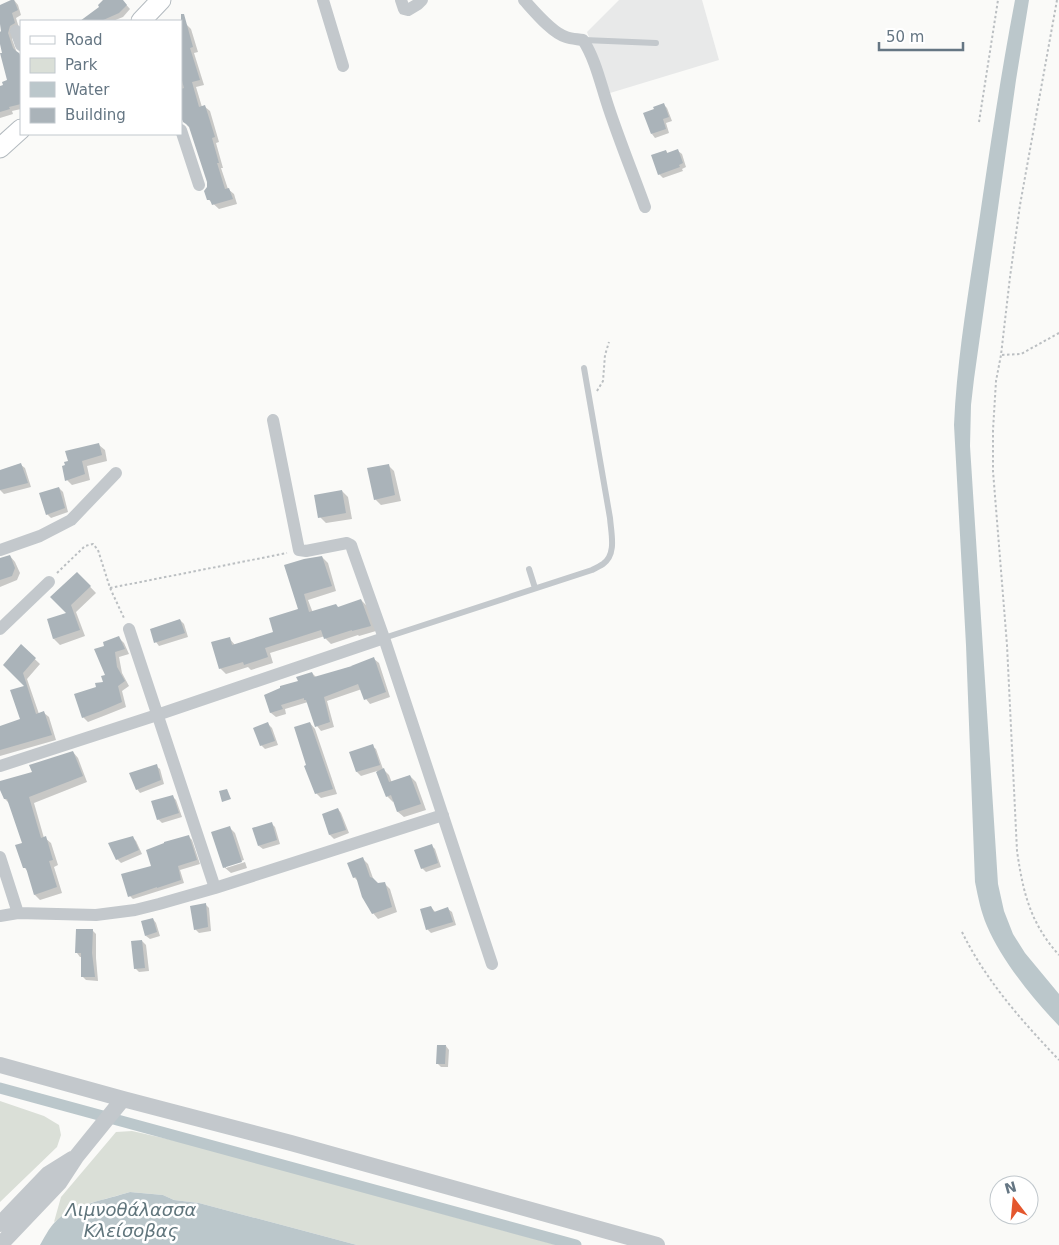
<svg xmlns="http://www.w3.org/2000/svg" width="1059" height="1245" viewBox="0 0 1059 1245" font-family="'DejaVu Sans',sans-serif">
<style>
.built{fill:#e8e9e9}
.green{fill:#dadfd7}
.water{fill:#bbc7cb}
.shadow{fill:#0003}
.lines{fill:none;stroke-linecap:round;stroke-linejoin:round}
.canal{stroke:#bbc7cb;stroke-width:11}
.building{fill:#aab3b9}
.secondary-casing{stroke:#b3babf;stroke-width:21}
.path{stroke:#bbbfc2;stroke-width:2;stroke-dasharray:2.5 2.5;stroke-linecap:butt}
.service{stroke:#c3c8cc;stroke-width:6}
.minor{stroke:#c3c8cc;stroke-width:12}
.tertiary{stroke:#c3c8cc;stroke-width:16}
.secondary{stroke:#fff;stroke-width:19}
.labels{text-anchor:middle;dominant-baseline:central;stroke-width:5;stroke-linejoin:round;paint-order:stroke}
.water-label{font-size:18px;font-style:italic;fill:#60757c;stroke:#fff}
</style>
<rect width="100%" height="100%" fill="#fafaf8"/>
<!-- built -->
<path class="built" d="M 619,0 L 702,0 L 719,60 L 610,93 L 587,32 Z"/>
<!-- green -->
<path class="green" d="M 0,1101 L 44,1116 L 59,1125 L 61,1135 L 57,1147 L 0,1202 Z
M 132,1131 L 181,1142 L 557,1245 L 357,1245 L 199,1203 L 174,1200 L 163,1195 L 130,1192 L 87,1204 L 54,1222 L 61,1197 L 116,1132 Z"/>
<!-- water -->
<path class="water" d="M 1015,0 L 1029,0 L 1016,80 L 974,379 L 971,405 L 970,446 L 998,884 L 1004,911 L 1013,934 L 1025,953 L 1059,994 L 1059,1026 C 1033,999 1002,961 987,926 C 981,912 978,897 975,882 L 966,645 L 954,425 C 957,357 969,289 979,222 C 990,148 1001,73 1015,0 Z
M 130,1192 L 163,1195 L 174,1200 L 199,1203 L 357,1245 L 40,1245 C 44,1238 49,1228 55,1222 C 72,1205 108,1199 130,1192 Z"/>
<!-- shadow -->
<path class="shadow" d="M 14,0 L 18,5 L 21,15 L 16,18 L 19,28 L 12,39 L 17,53 L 21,54 L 21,109 L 12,111 L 13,114 L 0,118 L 0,88 L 9,81 L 0,37 L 0,33 L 3,32 L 0,16 L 0,6 Z
M 105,0 L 122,0 L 130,9 L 123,17 L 113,21 L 82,21 L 101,7 Z
M 186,24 L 191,29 L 198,52 L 194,53 L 204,85 L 196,87 L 202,107 L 204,106 L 210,111 L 219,142 L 216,143 L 223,168 L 221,168 L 228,189 L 234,194 L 237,204 L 219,209 L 208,199 L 208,182 L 190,127 L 181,113 L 181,25 Z
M 663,104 L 667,108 L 672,121 L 666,123 L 669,133 L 655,138 L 652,134 Z
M 666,151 L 668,154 L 678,151 L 682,154 L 686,167 L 682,169 L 683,171 L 663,178 L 659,174 Z
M 99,445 L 105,450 L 107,461 L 87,466 L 90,480 L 72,485 L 67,480 L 64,467 Z
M 21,465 L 25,468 L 31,487 L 4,494 L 0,490 L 0,472 Z
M 388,465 L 394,471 L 401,501 L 381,505 L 375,499 Z
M 59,488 L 63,492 L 68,512 L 51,518 L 47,514 Z
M 342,491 L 348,497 L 352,519 L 326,523 L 320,517 Z
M 10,556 L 15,562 L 20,573 L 17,580 L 0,587 L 0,559 Z
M 322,557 L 328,563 L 336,591 L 308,600 L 313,613 L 339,608 L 361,600 L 367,606 L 376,631 L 359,636 L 358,635 L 331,644 L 325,638 L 325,636 L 270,653 L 273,663 L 251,670 L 248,667 L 226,674 L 220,668 L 229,638 L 235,645 L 275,633 L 299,610 L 286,566 Z
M 77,573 L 96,593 L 76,612 L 85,636 L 60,645 L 54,639 L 48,620 L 68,613 Z
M 180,620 L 184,624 L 188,637 L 159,646 L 156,642 L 152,629 Z
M 119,638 L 124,643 L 129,654 L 119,657 L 122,673 L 129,686 L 122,691 L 126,707 L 106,715 L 88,722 L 83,717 L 98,688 L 104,683 L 107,675 L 106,647 Z
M 21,646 L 40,664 L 27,679 L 39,714 L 44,713 L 49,717 L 56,740 L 0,756 L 0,727 L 22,720 L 26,686 L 5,665 Z
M 374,659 L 379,663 L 390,697 L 370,704 L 366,699 L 362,689 L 327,701 L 334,727 L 321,731 L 317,726 L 308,702 L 285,709 L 286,714 L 276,717 L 271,713 L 265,695 L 299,682 L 312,673 L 317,678 Z
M 310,723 L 315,729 L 337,794 L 321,798 L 316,793 L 308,765 Z
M 268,724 L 272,728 L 278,745 L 265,749 L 261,745 Z
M 372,746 L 376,749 L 383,769 L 389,775 L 392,783 L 410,776 L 416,782 L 426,810 L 404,817 L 398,812 L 394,801 L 393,802 L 387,796 L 377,771 L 361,776 L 357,772 L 351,753 Z
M 73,752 L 78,758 L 87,782 L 34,803 L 44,838 L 45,838 L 51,843 L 58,865 L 54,867 L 62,893 L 40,900 L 35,895 L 28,872 L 25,868 L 24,844 L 10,804 L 5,799 L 0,786 L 0,782 L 34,773 Z
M 156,766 L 160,769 L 164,784 L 140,793 L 137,789 Z
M 172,796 L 176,800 L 182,817 L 162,823 L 158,819 Z
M 338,809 L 341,813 L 349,833 L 334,839 L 330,835 L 323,815 Z
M 271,823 L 275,827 L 280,844 L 263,849 L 259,846 Z
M 229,827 L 235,833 L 244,860 L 226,866 L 226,868 L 245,862 L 247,868 L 231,873 L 224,867 Z
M 188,836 L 192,840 L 200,864 L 180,870 L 184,883 L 133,899 L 130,896 L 152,866 Z
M 132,837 L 136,841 L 142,854 L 121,863 L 117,859 Z
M 431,845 L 435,849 L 441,867 L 426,872 L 422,868 Z
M 363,859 L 368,864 L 374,881 L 377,884 L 385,884 L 390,889 L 397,912 L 378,919 L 373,913 L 359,882 L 354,877 Z
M 205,904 L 209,908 L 211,931 L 199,933 L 195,929 Z
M 431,907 L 436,913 L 448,909 L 452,912 L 456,925 L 431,933 L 427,929 Z
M 153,919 L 156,923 L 160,936 L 150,939 L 146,936 Z
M 92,930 L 96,934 L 96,958 L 98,981 L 86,980 L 82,976 L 82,957 L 80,957 L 77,953 Z
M 142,941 L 146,945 L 149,971 L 139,972 L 135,968 Z
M 446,1046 L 449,1050 L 448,1067 L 441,1067 L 437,1063 Z"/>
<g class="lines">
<!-- canal -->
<path class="canal" d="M 0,1088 L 576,1245"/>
</g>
<!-- building -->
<path class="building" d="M 11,0 L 14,0 L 18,10 L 12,13 L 15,23 L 10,26 L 8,33 L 13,48 L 16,51 L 19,53 L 21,59 L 21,104 L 9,107 L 10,109 L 0,112 L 0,86 L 3,85 L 2,82 L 7,80 L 0,53 L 2,53 L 0,44 L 0,32 L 1,31 L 0,24 L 0,5 Z
M 103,0 L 123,0 L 127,5 L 119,13 L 101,21 L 80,21 L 99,7 L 98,5 Z
M 181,14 L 184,14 L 193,47 L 190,48 L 200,80 L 192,82 L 199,107 L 205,105 L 215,137 L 212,138 L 219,163 L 217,163 L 225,189 L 229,188 L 233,199 L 212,205 L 210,200 L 207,200 L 204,191 L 207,187 L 207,182 L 189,127 L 186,124 L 183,122 L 181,117 L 181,89 L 184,88 L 181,77 Z
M 664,103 L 669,117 L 663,119 L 666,129 L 651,134 L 643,113 L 654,109 L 653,107 Z
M 678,149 L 683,163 L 679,165 L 680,167 L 658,175 L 651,155 L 666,150 L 667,153 Z
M 99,443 L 102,455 L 82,461 L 85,474 L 65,481 L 62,466 L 65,465 L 64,462 L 68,461 L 65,451 Z
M 21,463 L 28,483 L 0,490 L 0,470 Z
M 389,464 L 395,495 L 374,500 L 367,468 Z
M 59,487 L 65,508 L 46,515 L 39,493 Z
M 342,490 L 346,513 L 318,518 L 314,495 Z
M 10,555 L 15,568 L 12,576 L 0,580 L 0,558 Z
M 322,556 L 332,586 L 304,594 L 309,612 L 336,604 L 338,607 L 361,599 L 371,626 L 352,631 L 352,630 L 324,639 L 321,630 L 265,648 L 268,657 L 244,665 L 243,662 L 219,669 L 211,642 L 230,637 L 232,645 L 273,632 L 269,618 L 298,609 L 284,565 L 304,559 Z
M 77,572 L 91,586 L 71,605 L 80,630 L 53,639 L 47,619 L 66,613 L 50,597 Z
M 180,619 L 185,633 L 154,643 L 150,629 Z
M 119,636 L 125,649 L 115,652 L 117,667 L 125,681 L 118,686 L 122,702 L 101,711 L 82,718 L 74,694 L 96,687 L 95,683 L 103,682 L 101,676 L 105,675 L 94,649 L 104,646 L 103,642 Z
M 21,644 L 36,658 L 23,673 L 36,714 L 44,711 L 52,735 L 0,750 L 0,726 L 20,719 L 10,690 L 24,686 L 3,665 Z
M 374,657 L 386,692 L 364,700 L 358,684 L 324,697 L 330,722 L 315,727 L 306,700 L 304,700 L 304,698 L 281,705 L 283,709 L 270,713 L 264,695 L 280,688 L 280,686 L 298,681 L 296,677 L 312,672 L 314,677 L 352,666 L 351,666 Z
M 268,722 L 275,741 L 260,746 L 253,728 Z
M 310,722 L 333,789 L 315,794 L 304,766 L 306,765 L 294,727 Z
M 373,744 L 380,765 L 356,772 L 349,752 Z
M 73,751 L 83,776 L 29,797 L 41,838 L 46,836 L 53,860 L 49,861 L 57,887 L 34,895 L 26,868 L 23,868 L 15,845 L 22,843 L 7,799 L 4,799 L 0,790 L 0,781 L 32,772 L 29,765 Z
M 157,764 L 161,780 L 136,790 L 129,773 Z
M 384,768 L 389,782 L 410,775 L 421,804 L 397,812 L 391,795 L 386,797 L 376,772 Z
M 227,789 L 231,799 L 222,802 L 219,791 Z
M 173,795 L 179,813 L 157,820 L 151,801 Z
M 338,808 L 346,830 L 329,835 L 322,814 Z
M 272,822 L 277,840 L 258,846 L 252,828 Z
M 230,826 L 242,862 L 223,868 L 211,832 Z
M 189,835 L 197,860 L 178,866 L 181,880 L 157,888 L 157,887 L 128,897 L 121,874 L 151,866 L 146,850 L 164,843 L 164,842 Z
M 133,836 L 139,850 L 116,860 L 108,843 Z
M 432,844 L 438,863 L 421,869 L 414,850 Z
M 363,857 L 370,877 L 373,878 L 378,883 L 385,882 L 392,907 L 372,914 L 362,897 L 356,877 L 353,878 L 347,863 Z
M 206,903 L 208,927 L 194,930 L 190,906 Z
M 431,906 L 434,912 L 448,907 L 453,922 L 426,930 L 420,909 Z
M 153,918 L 157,932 L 145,936 L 141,921 Z
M 76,929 L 93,929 L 92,953 L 95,977 L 81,977 L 81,953 L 75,953 Z
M 142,940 L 145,968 L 134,969 L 131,941 Z
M 437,1045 L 446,1045 L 445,1064 L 436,1064 Z"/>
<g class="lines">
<!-- secondary casing -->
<g class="secondary-casing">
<path id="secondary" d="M 141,21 L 161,0
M 0,148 L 21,129"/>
</g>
<!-- path -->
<path class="path" d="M 1057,0 L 1020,205 L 1010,277 L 1001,355 L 996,381 L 993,430 L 993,471 L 1007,645 L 1017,851 C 1023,892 1030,923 1059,955
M 979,122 L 998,0
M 1002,355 L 1021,354 L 1059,333
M 597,391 L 603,381 L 605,355 L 609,342
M 57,573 L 85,546 L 93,544 L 98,550 L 110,588 L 124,618
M 110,588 L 287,553
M 962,932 C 986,981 1022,1021 1059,1060"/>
<!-- service -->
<path class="service" d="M 584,40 L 656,43
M 529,569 L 535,588
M 384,638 L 592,570 C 596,568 600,566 603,564 C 617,554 611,533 610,518 L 584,368"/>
<!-- minor -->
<path class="minor" d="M 323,0 L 343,66
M 401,0 L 404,9 L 408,10 L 418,4 L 422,0
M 524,0 C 534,11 552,33 566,37 C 571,39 577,39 583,40 C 596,60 601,86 609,109 C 620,142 633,174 645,207
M 16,31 L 21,45
M 181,130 L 199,185
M 273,420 L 299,550 L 306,551 L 347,543 L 351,545 L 353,551 L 384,638 L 492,964
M 0,550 L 40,536 L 71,520 L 116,473
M 0,629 L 49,582
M 129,629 L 215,888
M 0,766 L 157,715 L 384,638
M 0,857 L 18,913
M 0,916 L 18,913 L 96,915 L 135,910 L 159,904 L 215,888 L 443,815"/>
<!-- tertiary -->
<path class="tertiary" d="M 0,1065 L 123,1099 L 291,1143 L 657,1245
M 0,1224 L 48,1174 L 72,1159
M 0,1245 L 59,1183 L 76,1157 L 123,1099"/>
<!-- secondary -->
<use href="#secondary" class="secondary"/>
</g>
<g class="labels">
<!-- water labels -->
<g class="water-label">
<text x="131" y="1209">Λιμνοθάλασσα<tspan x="131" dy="21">Κλείσοβας</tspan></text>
</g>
</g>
<!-- legend -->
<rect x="20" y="20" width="162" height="115" fill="#ffffff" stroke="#c1c8cd"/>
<rect x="30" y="36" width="25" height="8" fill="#ffffff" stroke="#c1c8cd"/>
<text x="65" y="45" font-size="15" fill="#657683">Road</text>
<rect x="30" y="58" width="25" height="15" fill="#dadfd7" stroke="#c1c8cd"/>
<text x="65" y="70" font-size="15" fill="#657683">Park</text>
<rect x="30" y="82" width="25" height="15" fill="#bbc7cb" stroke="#c1c8cd"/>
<text x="65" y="95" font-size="15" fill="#657683">Water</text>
<rect x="30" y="108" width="25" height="15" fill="#aab3b9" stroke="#c1c8cd"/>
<text x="65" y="120" font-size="15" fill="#657683">Building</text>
<!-- north arrow -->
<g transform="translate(1014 1200) rotate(344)"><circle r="24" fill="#ffffff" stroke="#c1c8cd"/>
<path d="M0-4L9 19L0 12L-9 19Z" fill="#e4572e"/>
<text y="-8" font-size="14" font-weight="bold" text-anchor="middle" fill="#657683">N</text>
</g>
<!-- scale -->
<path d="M879 42v8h84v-8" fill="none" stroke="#657683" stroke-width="2.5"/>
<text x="886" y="42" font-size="15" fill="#657683" stroke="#ffffff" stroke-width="4" paint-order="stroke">50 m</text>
</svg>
